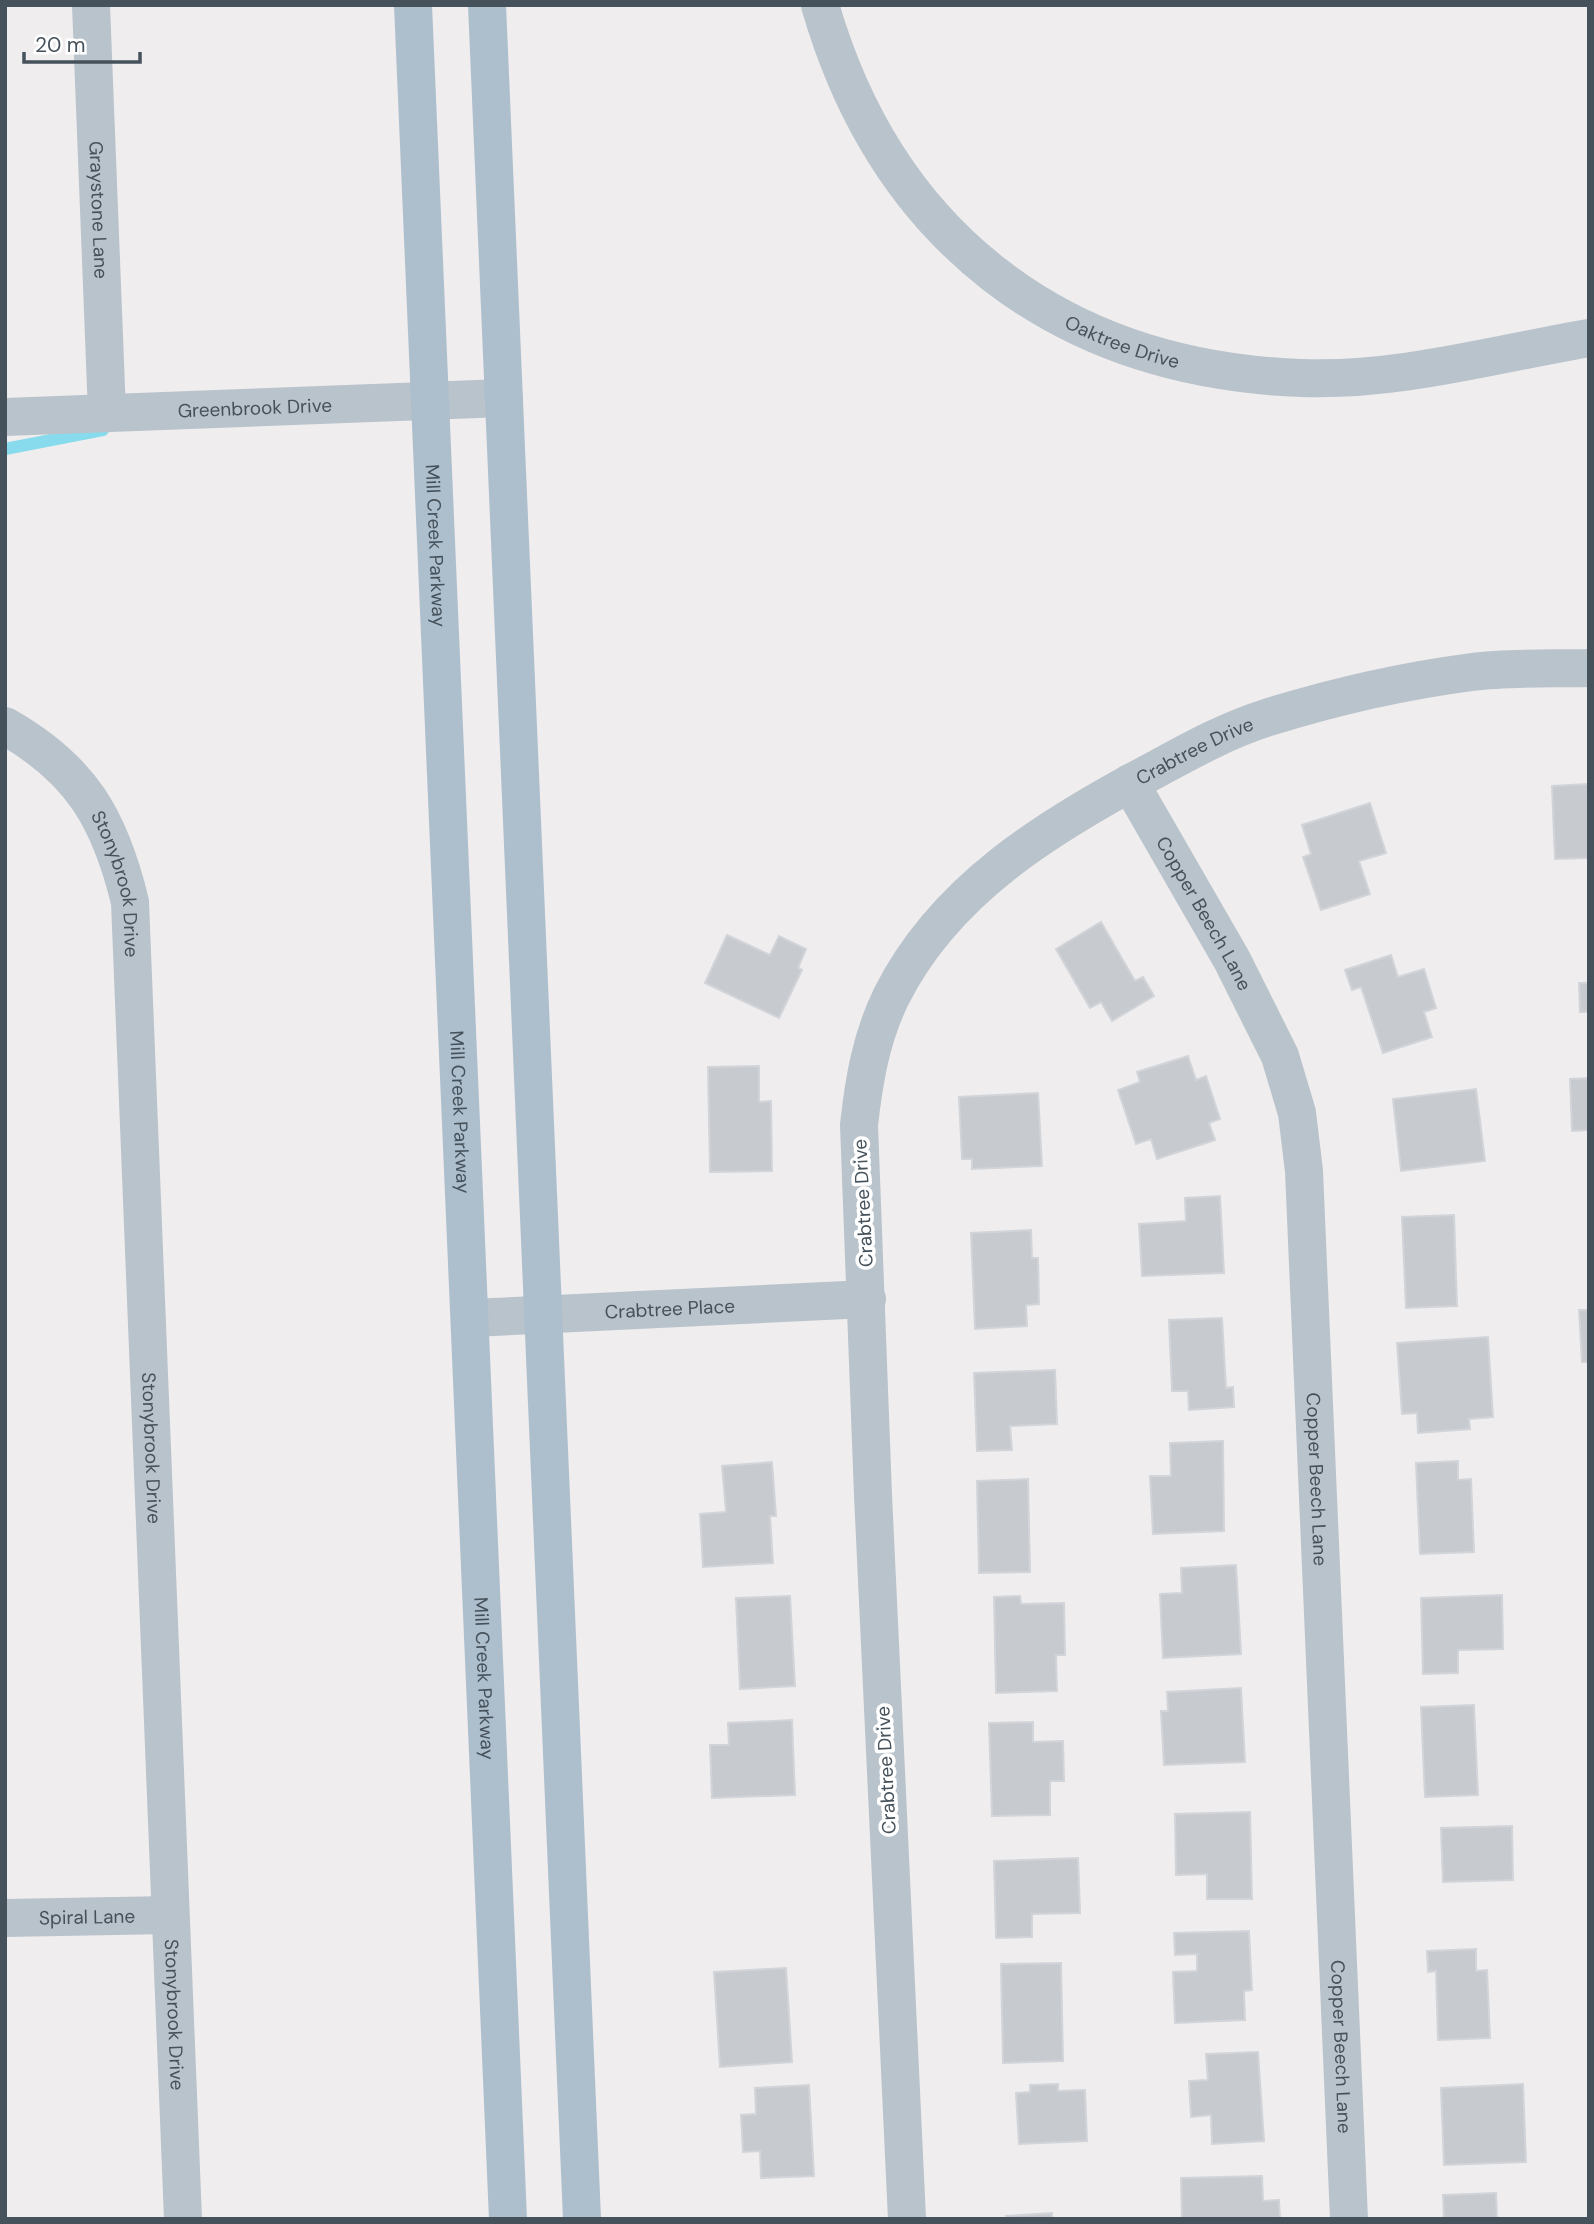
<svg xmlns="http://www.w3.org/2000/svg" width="1594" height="2224" viewBox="0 0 1594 2224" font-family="'DM Sans',sans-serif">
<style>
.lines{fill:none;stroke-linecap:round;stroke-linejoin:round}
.stream{stroke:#87dbec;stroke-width:12}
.building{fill:#c7cbd0;stroke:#d1d4d9;stroke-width:2}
.minor{stroke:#b9c3cb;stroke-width:38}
.major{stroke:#adbecd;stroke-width:38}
.labels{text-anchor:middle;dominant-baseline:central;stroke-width:7;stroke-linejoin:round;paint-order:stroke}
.street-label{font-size:19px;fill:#46525b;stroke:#fff}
</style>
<rect width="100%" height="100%" fill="#f0edee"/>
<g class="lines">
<!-- stream -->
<path class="stream" d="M 5,449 L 103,430"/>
</g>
<!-- building -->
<path class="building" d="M 1589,784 L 1589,858 L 1555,859 L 1552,786 Z
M 1370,803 L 1386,853 L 1359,861 L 1370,894 L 1321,910 L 1303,857 L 1311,854 L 1302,825 Z
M 1101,922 L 1135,981 L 1143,977 L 1154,996 L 1112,1021 L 1101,1002 L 1090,1008 L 1056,949 Z
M 727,935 L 770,955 L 779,936 L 806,949 L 798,968 L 802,970 L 779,1018 L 705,983 Z
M 1391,955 L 1398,977 L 1424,969 L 1436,1008 L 1424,1012 L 1432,1037 L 1383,1053 L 1361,987 L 1352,990 L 1345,970 Z
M 1579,983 L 1589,983 L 1589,1012 L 1580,1012 Z
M 1188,1056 L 1196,1080 L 1206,1076 L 1220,1119 L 1209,1123 L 1215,1140 L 1157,1159 L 1151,1139 L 1136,1144 L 1118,1090 L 1140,1082 L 1137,1072 Z
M 759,1066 L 759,1102 L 771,1101 L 772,1171 L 710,1172 L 708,1067 Z
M 1589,1078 L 1589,1130 L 1572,1131 L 1570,1079 Z
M 1476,1089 L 1485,1161 L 1401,1171 L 1393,1099 Z
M 1038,1093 L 1042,1166 L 972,1169 L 972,1159 L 962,1159 L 959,1097 Z
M 1220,1196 L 1224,1273 L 1142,1276 L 1139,1224 L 1186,1221 L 1185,1198 Z
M 1454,1215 L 1457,1306 L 1406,1308 L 1402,1217 Z
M 1031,1230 L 1032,1258 L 1038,1258 L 1039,1304 L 1026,1305 L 1027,1326 L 975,1329 L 971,1233 Z
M 1579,1310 L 1589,1310 L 1589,1362 L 1582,1362 Z
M 1222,1318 L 1226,1388 L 1233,1387 L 1234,1407 L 1189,1410 L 1188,1391 L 1172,1391 L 1169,1320 Z
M 1488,1337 L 1493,1417 L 1469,1419 L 1470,1429 L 1418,1433 L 1417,1413 L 1402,1414 L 1397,1343 Z
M 1055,1370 L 1057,1424 L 1010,1426 L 1012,1450 L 977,1451 L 974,1373 Z
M 1223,1441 L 1224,1531 L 1153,1534 L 1150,1476 L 1171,1476 L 1170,1443 Z
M 1458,1461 L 1458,1480 L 1471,1479 L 1474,1552 L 1420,1554 L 1416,1463 Z
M 772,1462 L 776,1516 L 770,1516 L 773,1563 L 703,1567 L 700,1514 L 726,1512 L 722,1466 Z
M 1028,1479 L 1030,1572 L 979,1573 L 977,1481 Z
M 1236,1565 L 1241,1654 L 1163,1658 L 1160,1594 L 1182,1593 L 1181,1568 Z
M 1502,1595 L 1503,1649 L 1458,1650 L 1458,1673 L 1423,1674 L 1421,1598 Z
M 790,1596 L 795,1686 L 740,1689 L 736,1598 Z
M 1020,1596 L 1021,1604 L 1064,1603 L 1065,1655 L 1056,1655 L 1057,1691 L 996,1693 L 994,1597 Z
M 1241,1688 L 1245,1762 L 1164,1765 L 1161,1711 L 1168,1711 L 1167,1692 Z
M 1474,1705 L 1478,1795 L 1425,1797 L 1421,1707 Z
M 792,1720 L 795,1795 L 712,1798 L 710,1745 L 729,1745 L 728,1723 Z
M 1033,1722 L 1033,1742 L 1063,1741 L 1064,1781 L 1050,1781 L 1050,1815 L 992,1816 L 989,1723 Z
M 1250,1812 L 1252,1899 L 1207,1899 L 1207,1874 L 1176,1875 L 1175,1814 Z
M 1512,1826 L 1513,1880 L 1443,1882 L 1441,1828 Z
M 1078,1858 L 1080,1913 L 1032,1914 L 1032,1937 L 996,1938 L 994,1861 Z
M 1249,1931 L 1252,1990 L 1244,1991 L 1245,2020 L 1175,2023 L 1173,1972 L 1197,1971 L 1197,1954 L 1175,1955 L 1174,1933 Z
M 1476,1949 L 1476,1971 L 1487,1970 L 1490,2038 L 1438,2040 L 1436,1971 L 1428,1972 L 1427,1951 Z
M 1061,1963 L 1063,2061 L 1003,2063 L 1001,1964 Z
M 786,1968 L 792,2062 L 720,2067 L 714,1972 Z
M 1258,2052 L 1264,2141 L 1212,2144 L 1211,2115 L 1191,2117 L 1189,2081 L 1208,2080 L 1206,2054 Z
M 1058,2084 L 1058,2091 L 1085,2090 L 1087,2141 L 1019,2144 L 1016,2093 L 1030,2092 L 1030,2085 Z
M 1523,2084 L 1526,2162 L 1444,2165 L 1441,2088 Z
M 809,2085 L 814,2176 L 761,2178 L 760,2151 L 743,2152 L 741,2115 L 756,2114 L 755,2088 Z
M 1262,2176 L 1263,2201 L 1279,2200 L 1280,2219 L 1182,2219 L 1181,2178 Z
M 1496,2193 L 1497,2219 L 1444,2219 L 1443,2195 Z
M 1052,2213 L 1052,2219 L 1007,2219 L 1006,2216 Z"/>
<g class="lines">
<!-- minor -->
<g class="minor">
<path id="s1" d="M 91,5 L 107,413"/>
<path id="s2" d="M 820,5 C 887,237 1060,369 1301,378 C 1397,382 1495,354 1589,338"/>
<path id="s3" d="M 5,417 L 504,398"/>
<path id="s4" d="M 5,726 C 81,769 110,819 130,902 L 183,2219"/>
<path id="s5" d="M 1130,783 L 1232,960 L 1280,1056 L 1297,1113 L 1304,1171 L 1349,2219"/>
<path id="s6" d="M 472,1318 L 867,1299"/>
<path id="s7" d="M 5,1918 L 170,1915"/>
<path id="s8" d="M 907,2219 L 873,1495 L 859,1125 C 864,1080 871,1038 891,997 C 944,890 1049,826 1151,772 C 1188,752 1225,731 1266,718 C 1333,697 1403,681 1472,672 C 1510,667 1551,669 1589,668"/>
</g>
<!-- major -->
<g class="major">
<path id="s9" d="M 413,5 L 508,2219"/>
<path d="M 487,5 L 582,2219"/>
</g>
</g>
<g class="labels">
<!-- street labels -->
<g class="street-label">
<text stroke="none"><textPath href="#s1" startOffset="205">Graystone Lane</textPath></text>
<text stroke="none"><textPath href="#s2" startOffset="472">Oaktree Drive</textPath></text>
<text stroke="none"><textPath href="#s3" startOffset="250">Greenbrook Drive</textPath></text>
<text stroke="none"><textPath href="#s9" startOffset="541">Mill Creek Parkway</textPath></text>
<text stroke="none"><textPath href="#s8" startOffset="1626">Crabtree Drive</textPath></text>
<text stroke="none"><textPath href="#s4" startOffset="203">Stonybrook Drive</textPath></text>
<text stroke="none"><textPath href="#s5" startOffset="150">Copper Beech Lane</textPath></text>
<text stroke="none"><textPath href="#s9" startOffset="1108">Mill Creek Parkway</textPath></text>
<text transform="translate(863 1203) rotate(-93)">Crabtree Drive</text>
<text stroke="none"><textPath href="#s6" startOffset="198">Crabtree Place</textPath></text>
<text stroke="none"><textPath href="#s4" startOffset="770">Stonybrook Drive</textPath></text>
<text stroke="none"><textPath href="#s5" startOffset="738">Copper Beech Lane</textPath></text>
<text stroke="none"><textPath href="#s9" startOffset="1675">Mill Creek Parkway</textPath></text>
<text transform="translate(886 1770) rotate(-93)">Crabtree Drive</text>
<text stroke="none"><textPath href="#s7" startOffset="82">Spiral Lane</textPath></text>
<text stroke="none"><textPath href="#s4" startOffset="1337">Stonybrook Drive</textPath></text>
<text stroke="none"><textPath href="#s5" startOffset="1306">Copper Beech Lane</textPath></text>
</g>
</g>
<!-- border -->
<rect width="1594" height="2224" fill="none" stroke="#46525b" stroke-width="14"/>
<!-- scale -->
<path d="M24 52v10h116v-10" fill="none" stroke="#46525b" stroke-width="3.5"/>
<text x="35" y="52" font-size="21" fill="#46525b" stroke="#ffffff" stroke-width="5" paint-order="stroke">20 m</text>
</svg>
